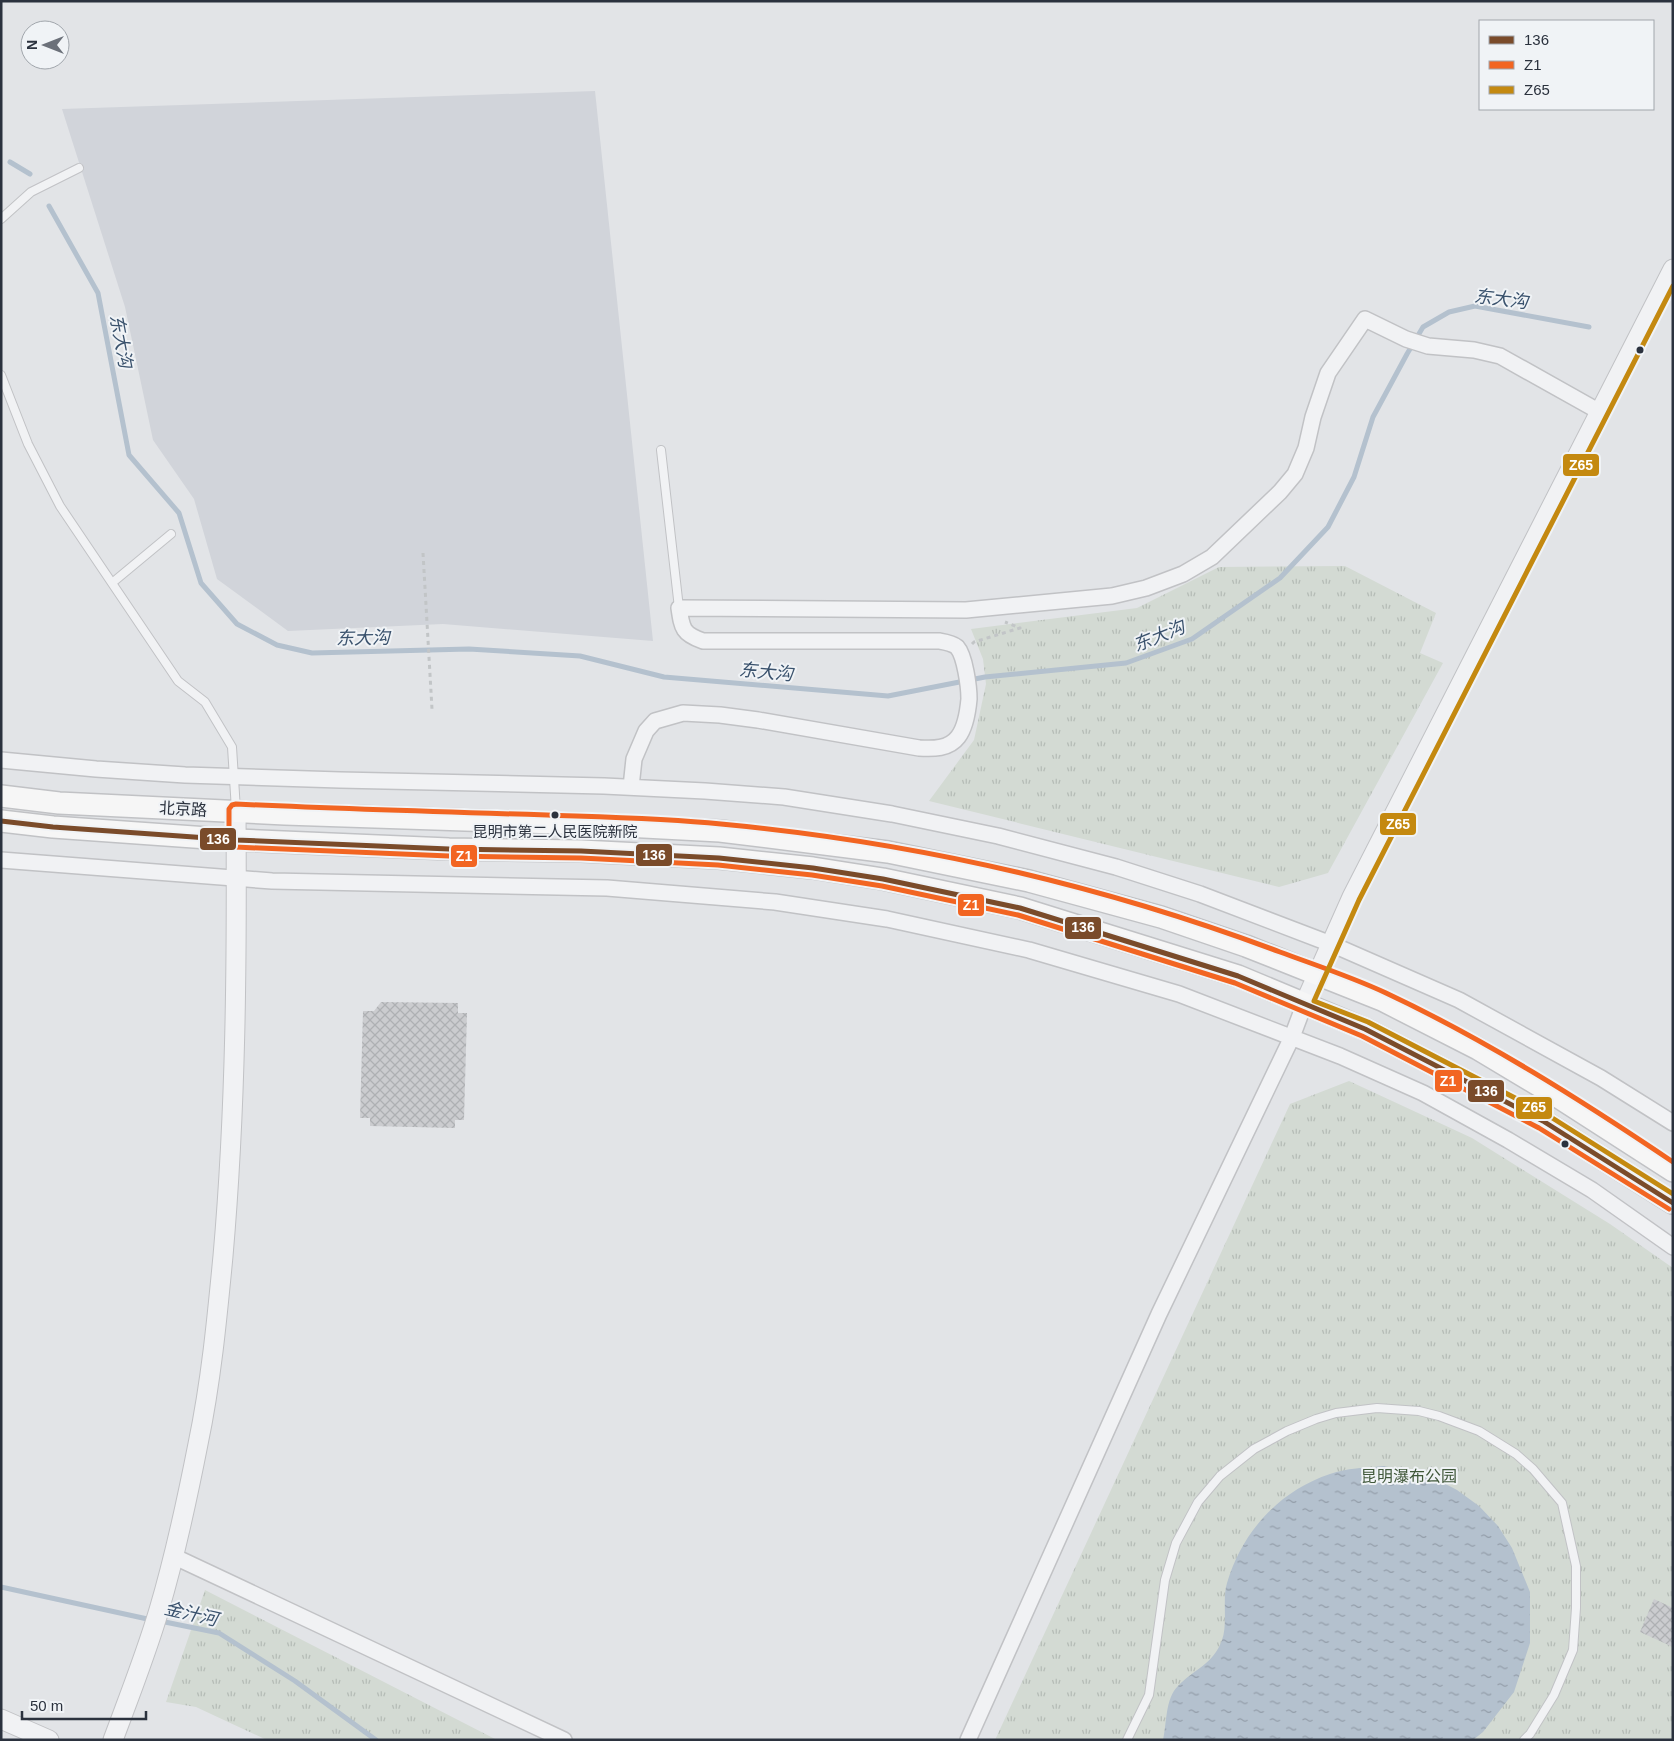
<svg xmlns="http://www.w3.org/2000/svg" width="1674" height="1741" viewBox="0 0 1674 1741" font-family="Arial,'Noto Sans SC',sans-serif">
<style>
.built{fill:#d1d4da}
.park{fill:url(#park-tufts)}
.water{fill:url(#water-ripples)}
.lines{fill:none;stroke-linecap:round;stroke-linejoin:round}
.stream{stroke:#b4c1ce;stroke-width:5}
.building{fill:url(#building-cross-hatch)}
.service-casing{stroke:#c1c2c5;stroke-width:10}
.minor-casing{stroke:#c1c2c5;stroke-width:18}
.tertiary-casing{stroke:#c1c2c5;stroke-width:21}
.secondary-casing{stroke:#c1c2c5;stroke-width:24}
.path{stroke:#c2c5c7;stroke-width:3;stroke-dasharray:4 4;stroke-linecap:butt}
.service{stroke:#f1f2f4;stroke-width:8}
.minor{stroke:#f1f2f4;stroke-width:15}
.tertiary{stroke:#f1f2f4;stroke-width:19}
.secondary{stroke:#f6f6f6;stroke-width:21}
.bus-1-casing{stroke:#f0f3f6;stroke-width:9}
.bus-2-casing{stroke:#f0f3f6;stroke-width:9}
.bus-3-casing{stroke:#f0f3f6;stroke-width:9}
.bus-1{stroke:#7a4b2a;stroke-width:5}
.bus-2{stroke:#f26522;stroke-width:5}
.bus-3{stroke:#c48910;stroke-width:5}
.bus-dot{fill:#2b323e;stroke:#f0f3f6;stroke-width:2}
.labels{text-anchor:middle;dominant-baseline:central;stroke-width:4;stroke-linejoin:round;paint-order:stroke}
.bus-label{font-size:15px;fill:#2b323e;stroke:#f0f3f6}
.street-label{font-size:16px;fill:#2b323e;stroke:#f0f3f6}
.park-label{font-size:16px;fill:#40583a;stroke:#f0f3f6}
.water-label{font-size:18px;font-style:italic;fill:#3a526d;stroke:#f0f3f6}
.line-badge{stroke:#f0f3f6;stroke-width:2}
.badge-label{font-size:14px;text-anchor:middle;font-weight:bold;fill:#fff}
</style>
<defs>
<pattern id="park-tufts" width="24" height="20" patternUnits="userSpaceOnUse" patternTransform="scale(1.25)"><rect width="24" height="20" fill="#d3dad3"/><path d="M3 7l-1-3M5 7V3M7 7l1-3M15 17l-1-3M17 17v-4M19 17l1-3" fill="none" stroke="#b5bcb6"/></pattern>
<pattern id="water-ripples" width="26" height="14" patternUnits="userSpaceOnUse" patternTransform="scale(1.25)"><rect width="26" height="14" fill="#b4c1ce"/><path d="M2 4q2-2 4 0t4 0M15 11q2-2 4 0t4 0" fill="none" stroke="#939da9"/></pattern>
<pattern id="building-cross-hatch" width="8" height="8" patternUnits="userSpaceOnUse" patternTransform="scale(1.25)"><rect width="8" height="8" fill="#cbcccf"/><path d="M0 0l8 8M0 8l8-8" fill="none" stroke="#aeb0b3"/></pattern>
</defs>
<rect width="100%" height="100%" fill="#e2e4e7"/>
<!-- built -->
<path class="built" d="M 595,91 L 653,641 L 443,624 L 288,631 L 217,579 L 194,499 L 153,440 L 125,307 L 62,109 Z"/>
<!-- park -->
<path class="park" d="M 1345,566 L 1436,613 L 1420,653 L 1443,663 L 1328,873 L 1279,887 L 929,801 L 974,740 L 986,684 L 983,659 L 971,629 L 1137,608 L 1219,567 Z
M 1349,1081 L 1472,1138 L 1610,1224 L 1673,1268 L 1673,1740 L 995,1740 L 1290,1104 Z
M 205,1590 L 497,1740 L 267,1740 L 196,1707 L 166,1702 Z"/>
<!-- water -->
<path class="water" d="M 1383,1466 L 1409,1471 L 1434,1478 L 1457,1490 L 1479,1506 L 1498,1526 L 1512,1548 L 1530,1592 L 1530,1643 L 1514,1692 L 1483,1732 L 1473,1740 L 1163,1740 C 1167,1723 1165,1699 1178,1686 C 1194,1669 1213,1665 1222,1640 C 1228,1624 1222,1599 1227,1583 C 1242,1532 1279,1491 1330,1474 C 1347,1468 1365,1468 1383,1466 Z"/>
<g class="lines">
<!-- stream -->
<path class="stream" d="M 10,162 L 30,174
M 49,206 L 98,293 L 129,455 L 179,513 L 201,583 L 237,624 L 277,645 L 312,653 L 469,649 L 580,656 L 664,677 L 888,696 L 985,677 L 1126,663 L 1192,639 L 1280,578 L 1328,527 L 1354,477 L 1373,417 L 1407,354 L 1423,327 L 1449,312 L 1475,306 L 1589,327
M 1,1587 L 152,1620
M 160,1621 L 219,1633 L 295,1681 L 376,1740"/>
</g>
<!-- building -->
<path class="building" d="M 381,1002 L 458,1003 L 458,1013 L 467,1013 L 464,1120 L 455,1120 L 455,1128 L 370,1126 L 370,1118 L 360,1118 L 363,1011 L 374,1011 Z
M 1654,1599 L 1673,1608 L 1673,1647 L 1640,1632 Z"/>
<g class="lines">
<!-- service casing -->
<g class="service-casing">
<path id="service" d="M 1,219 L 31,192 L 79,168
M 1,375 L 28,444 L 60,506 L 178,681 L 205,702 L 232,747 L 236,810
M 661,450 L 679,608
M 112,583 L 171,534
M 1127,1740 L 1149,1695 L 1165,1580 L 1176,1543 L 1198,1502 L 1220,1476 L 1254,1449 L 1287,1431 L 1316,1419 L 1336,1413 L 1377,1408 L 1419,1411 L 1439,1416 L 1479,1431 L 1516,1454 L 1533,1469 L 1562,1503 L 1576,1566 L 1576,1608 L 1573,1650 L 1554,1695 L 1530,1734 L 1524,1740"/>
</g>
<!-- minor casing -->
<g class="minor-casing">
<path id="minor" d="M 1,760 L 96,769 L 185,775 L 340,780 L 604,786 L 705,791 L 784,797 L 892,814 L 998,836 L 1116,867 L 1200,894 L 1331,944 L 1459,1000 L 1601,1078 L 1673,1123
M 631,787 L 634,759 L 646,731 L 655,721 L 683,713 L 720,715 L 758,720 L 919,748 C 933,749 949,749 958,737 C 965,728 968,710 969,699 C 969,687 965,656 957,647 C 952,643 945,642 939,641 L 703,641 C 683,634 682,629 679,608 L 966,610 L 1112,596 L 1146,588 L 1183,574 L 1212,557 L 1280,492 L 1295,474 L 1306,448 L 1313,417 L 1328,373 L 1365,319 L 1406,339 L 1428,346 L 1474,350 L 1500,356 L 1600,412
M 1,860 L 272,881 L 607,888 L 775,902 L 887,919 L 1029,950 L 1179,994 L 1340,1056 L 1423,1093 L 1508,1140 L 1592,1190 L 1673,1247
M 173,1556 L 564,1740
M 968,1740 L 1159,1314 L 1292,1037 L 1304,1005"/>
</g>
<!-- tertiary casing -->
<g class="tertiary-casing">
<path id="tertiary" d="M 1304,1005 L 1352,897 L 1673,269
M 1,1719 L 49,1740
M 113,1740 C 129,1697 146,1654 159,1610 C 175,1556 187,1500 198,1444 C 211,1382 217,1319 223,1256 C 236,1108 237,960 236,811"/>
</g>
<!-- secondary casing -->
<g class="secondary-casing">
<path id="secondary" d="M 1,796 L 59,803 L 285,814 L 587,824 L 720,831 L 888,852 L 1029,881 L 1161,917 L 1246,946 L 1382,1000 L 1478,1049 L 1558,1097 L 1673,1171
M 1,821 L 53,827 L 236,840 L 449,849 L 581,851 L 719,858 L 813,868 L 883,879 L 1020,908 L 1238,976 L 1365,1029 L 1543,1121 L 1673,1203"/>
</g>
<!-- path -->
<path class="path" d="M 423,553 L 432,709
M 972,644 L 974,642 L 1020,628 L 1005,622"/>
<!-- service -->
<use href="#service" class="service"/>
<!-- minor -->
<use href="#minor" class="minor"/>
<!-- tertiary -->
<use href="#tertiary" class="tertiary"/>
<!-- secondary -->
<use href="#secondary" class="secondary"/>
<!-- bus-1 casing -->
<g class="bus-1-casing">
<path id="bus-1" d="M 1,821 L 53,827 L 236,840 L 449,849 L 581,851 L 719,858 L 813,868 L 883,879 L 1020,908 L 1238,976 L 1365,1029 L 1543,1121 L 1673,1203"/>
</g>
<!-- bus-2 casing -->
<g class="bus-2-casing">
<path id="bus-2" d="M 1669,1209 L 1539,1128 L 1362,1036 L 1235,983 L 1018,915 L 882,886 L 812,875 L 718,865 L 581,858 L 449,856 L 235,847 L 231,845 L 229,841 L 229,809 L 232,805 L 236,804 C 340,809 443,812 547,815 C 605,817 663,818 721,824 C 913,842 1099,884 1280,952 C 1315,965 1352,977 1386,993 C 1486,1040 1581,1100 1673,1162"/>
</g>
<!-- bus-3 casing -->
<g class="bus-3-casing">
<path id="bus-3" d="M 1673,286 L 1359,900 L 1314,1001 L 1368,1022 L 1546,1114 L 1673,1194"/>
</g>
<!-- bus-1 -->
<use href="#bus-1" class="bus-1"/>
<!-- bus-2 -->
<use href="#bus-2" class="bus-2"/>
<!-- bus-3 -->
<use href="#bus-3" class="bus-3"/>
</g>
<!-- markers -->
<g class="bus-dot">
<circle cx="1640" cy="350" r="4.5"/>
<circle cx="555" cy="815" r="4.5"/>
<circle cx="1565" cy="1144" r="4.5"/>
</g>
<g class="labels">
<!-- bus labels -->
<g class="bus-label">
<text x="555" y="831">昆明市第二人民医院新院</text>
</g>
<!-- street labels -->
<g class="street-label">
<text transform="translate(183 809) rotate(3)">北京路</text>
</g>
<!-- park labels -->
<g class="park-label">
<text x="1409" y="1476">昆明瀑布公园</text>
</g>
<!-- water labels -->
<g class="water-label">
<text transform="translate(1501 299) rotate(7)">东大沟</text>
<text transform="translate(121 341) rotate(79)">东大沟</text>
<text transform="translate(1159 636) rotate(-22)">东大沟</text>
<text transform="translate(363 638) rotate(-1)">东大沟</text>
<text transform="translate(766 672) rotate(5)">东大沟</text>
<text transform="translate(191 1614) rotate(13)">金汁河</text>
</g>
</g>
<g class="line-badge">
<rect x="1562" y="453" width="38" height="24" rx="5" fill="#c48910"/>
<rect x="1379" y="812" width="38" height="24" rx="5" fill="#c48910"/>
<rect x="199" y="827" width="38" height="24" rx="5" fill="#7a4b2a"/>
<rect x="635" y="843" width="38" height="24" rx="5" fill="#7a4b2a"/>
<rect x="450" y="844" width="28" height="24" rx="5" fill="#f26522"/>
<rect x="957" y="893" width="28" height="24" rx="5" fill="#f26522"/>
<rect x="1064" y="916" width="38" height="24" rx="5" fill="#7a4b2a"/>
<rect x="1434" y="1069" width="29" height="24" rx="5" fill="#f26522"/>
<rect x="1467" y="1079" width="38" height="24" rx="5" fill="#7a4b2a"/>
<rect x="1515" y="1096" width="38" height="24" rx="5" fill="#c48910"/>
</g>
<g class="badge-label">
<text x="1581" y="470">Z65</text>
<text x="1398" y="829">Z65</text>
<text x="218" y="844">136</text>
<text x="654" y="860">136</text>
<text x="464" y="861">Z1</text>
<text x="971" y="910">Z1</text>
<text x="1083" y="932">136</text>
<text x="1448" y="1086">Z1</text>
<text x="1486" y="1096">136</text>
<text x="1534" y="1112">Z65</text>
</g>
<!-- border -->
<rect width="1674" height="1741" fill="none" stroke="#2b323e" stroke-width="5"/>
<!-- legend -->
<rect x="1479" y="20" width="175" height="90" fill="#f0f3f6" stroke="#a1a6ac"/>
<rect x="1489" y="36" width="25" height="8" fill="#7a4b2a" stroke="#a1a6ac"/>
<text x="1524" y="45" font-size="15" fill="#2b323e">136</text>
<rect x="1489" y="61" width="25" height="8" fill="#f26522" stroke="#a1a6ac"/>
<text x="1524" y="70" font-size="15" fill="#2b323e">Z1</text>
<rect x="1489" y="86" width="25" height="8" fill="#c48910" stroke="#a1a6ac"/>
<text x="1524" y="95" font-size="15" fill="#2b323e">Z65</text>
<!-- north arrow -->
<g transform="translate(45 45) rotate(270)"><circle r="24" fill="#f0f3f6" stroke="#a1a6ac"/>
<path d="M0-4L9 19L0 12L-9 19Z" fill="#6b7079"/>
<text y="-8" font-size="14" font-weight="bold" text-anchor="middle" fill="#2b323e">N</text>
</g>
<!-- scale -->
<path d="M22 1711v8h124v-8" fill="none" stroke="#2b323e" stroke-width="2.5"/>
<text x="30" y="1711" font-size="15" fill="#2b323e" stroke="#f0f3f6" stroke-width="4" paint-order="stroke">50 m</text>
</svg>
